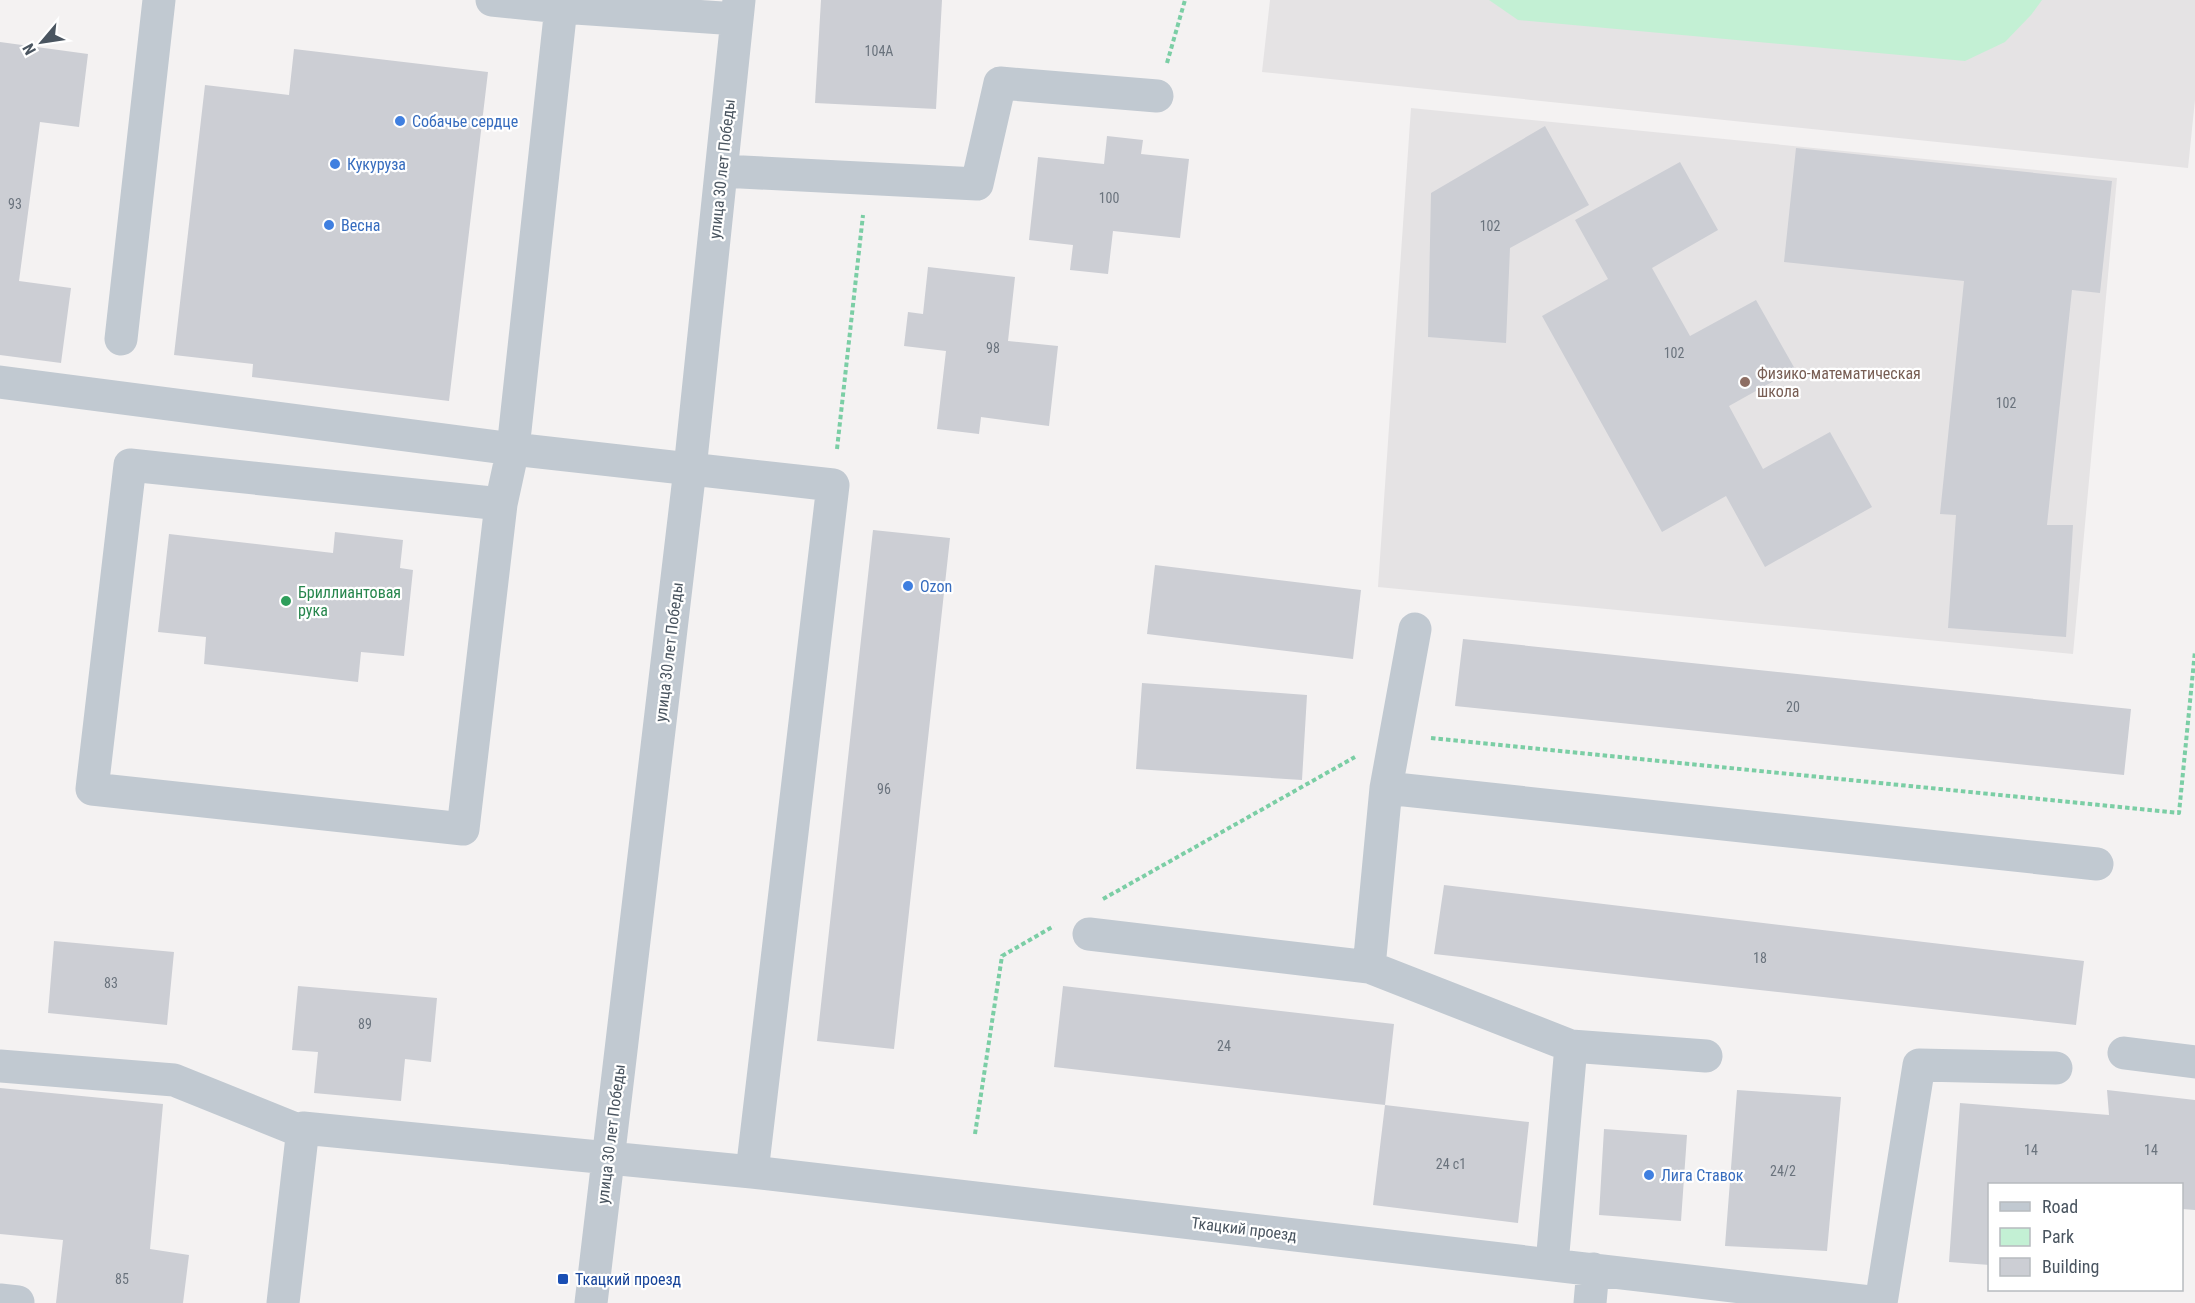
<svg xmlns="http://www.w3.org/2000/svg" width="2195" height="1303" viewBox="0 0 2195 1303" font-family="'Roboto Condensed',sans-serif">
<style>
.education{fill:#e5e3e4}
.green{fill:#c3f0d4}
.building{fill:#ccced4}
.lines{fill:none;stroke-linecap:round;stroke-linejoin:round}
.path{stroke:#7bcea5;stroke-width:4;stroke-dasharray:4.5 3;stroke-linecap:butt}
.minor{stroke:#c1c9d1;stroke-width:33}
.shop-dot{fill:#3f7fe0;stroke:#fff;stroke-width:2}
.education-dot{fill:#8d6e63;stroke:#fff;stroke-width:2}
.leisure-dot{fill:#2e9e5b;stroke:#fff;stroke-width:2}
.transit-dot{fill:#1a4fb4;stroke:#fff;stroke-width:2}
.labels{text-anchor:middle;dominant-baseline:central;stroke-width:4.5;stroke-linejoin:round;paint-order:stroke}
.number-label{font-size:14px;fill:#6a737d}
.shop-label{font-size:16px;fill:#366cbe;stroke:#fff;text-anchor:start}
.street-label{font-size:16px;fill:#4a5560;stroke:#fff}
.education-label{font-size:16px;fill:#785e54;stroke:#fff;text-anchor:start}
.leisure-label{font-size:16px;fill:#27864d;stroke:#fff;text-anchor:start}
.transit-label{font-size:16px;fill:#164399;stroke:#fff;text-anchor:start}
</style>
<rect width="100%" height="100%" fill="#f4f2f2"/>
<!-- education -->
<path class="education" d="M 1270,0 L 2195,0 L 2195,100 L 2188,168 L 1262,72 Z
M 1411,108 L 2117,178 L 2073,654 L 1378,587 Z"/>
<!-- green -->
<path class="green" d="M 1489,0 L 2042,0 L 2031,15 L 2005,42 L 1965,61 L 1518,20 Z"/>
<!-- building -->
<path class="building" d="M 821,0 L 942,0 L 936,109 L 815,103 Z
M 0,42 L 88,54 L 79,127 L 40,122 L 19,281 L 71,288 L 61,363 L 0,355 Z
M 294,49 L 488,72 L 449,401 L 252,377 L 253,364 L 174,355 L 205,85 L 289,95 Z
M 1545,126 L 1589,205 L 1510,248 L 1506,343 L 1428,337 L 1431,193 Z
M 1107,136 L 1143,140 L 1141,154 L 1189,159 L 1180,238 L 1113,231 L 1108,274 L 1070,270 L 1073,245 L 1029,240 L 1038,157 L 1104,164 Z
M 1796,148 L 2112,181 L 2100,293 L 2072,290 L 2047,525 L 2073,525 L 2066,637 L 1948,628 L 1956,515 L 1940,514 L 1964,281 L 1784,262 Z
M 1680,162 L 1718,230 L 1652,268 L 1690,336 L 1756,300 L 1795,369 L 1729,406 L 1763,469 L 1830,432 L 1872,507 L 1765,567 L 1726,496 L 1662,532 L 1542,316 L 1608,279 L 1575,220 Z
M 928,267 L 1015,277 L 1008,341 L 1058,346 L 1049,426 L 981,417 L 979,434 L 937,429 L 946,351 L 904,346 L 908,312 L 923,314 Z
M 873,530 L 950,538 L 894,1049 L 817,1041 Z
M 335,532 L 403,540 L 400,568 L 413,570 L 404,656 L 361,652 L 358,682 L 204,664 L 206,637 L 158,632 L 169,534 L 333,553 Z
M 1155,565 L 1361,590 L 1353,659 L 1147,634 Z
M 1463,639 L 2131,709 L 2124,775 L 1455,706 Z
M 1142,683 L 1307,695 L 1302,780 L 1136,769 Z
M 1444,885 L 2084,961 L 2076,1025 L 1434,954 Z
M 54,941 L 174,952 L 167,1025 L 48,1013 Z
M 298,986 L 437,998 L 431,1062 L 405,1059 L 401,1101 L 314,1093 L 318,1052 L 292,1050 Z
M 1063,986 L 1394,1024 L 1385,1105 L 1529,1122 L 1518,1223 L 1373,1205 L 1385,1105 L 1054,1067 Z
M 0,1088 L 163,1104 L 150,1249 L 189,1255 L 183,1303 L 56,1303 L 63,1240 L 0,1234 Z
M 1737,1090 L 1841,1097 L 1827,1251 L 1725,1246 Z
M 2107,1090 L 2195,1100 L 2195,1210 L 2182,1209 L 2182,1184 L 1990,1184 L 1990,1265 L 1949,1262 L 1960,1103 L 2109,1115 Z
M 1604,1129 L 1687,1135 L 1681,1221 L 1599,1215 Z"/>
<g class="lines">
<!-- path -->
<path class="path" d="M 1167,63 L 1185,0
M 837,449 L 863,215
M 1431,738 L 2179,813 L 2195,651
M 1103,899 L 1355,757
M 975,1134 L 1002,956 L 1054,926"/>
<!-- minor -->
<path class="minor" d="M 492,0 L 561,7
M 737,19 L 561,7 L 513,449 L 833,485 L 752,1172
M 722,171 L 977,184 L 1000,83 L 1157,96
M 121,339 L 159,0
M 0,382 L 513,449 L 501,504 L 463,829 L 92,789 L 130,465 L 501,504
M 1415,629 L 1386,788 L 1369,967 L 1571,1046 L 1552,1264
M 1386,788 L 2097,864
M 1089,934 L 1369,967
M 1571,1046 L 1706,1056
M 2124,1053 L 2195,1062
M 0,1066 L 174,1080 L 303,1132
M 0,1300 L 18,1302
M 283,1303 L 303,1128 L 752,1172 L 1879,1303
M 591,1303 L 690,469 L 739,0
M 1590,1303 L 1593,1269
M 1881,1303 L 1919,1065 L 2056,1068"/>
</g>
<!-- markers -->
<g class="shop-dot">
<circle cx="400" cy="121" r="6"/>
<circle cx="335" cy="164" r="6"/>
<circle cx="329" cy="225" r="6"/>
<circle cx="908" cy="586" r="6"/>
<circle cx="1649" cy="1175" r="6"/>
</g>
<circle class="education-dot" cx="1745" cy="382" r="6"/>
<circle class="leisure-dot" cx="286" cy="601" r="6"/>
<rect class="transit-dot" x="557" y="1273" width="12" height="12" rx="3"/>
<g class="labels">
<!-- number labels -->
<g class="number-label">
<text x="879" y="51">104А</text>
<text x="1109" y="198">100</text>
<text x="15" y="204">93</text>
<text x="1490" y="226">102</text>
<text x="993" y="348">98</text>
<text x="1674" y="353">102</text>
<text x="2006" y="403">102</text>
<text x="1793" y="707">20</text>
<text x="884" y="789">96</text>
<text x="1760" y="958">18</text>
<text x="111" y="983">83</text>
<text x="365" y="1024">89</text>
<text x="1224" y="1046">24</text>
<text x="2031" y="1150">14</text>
<text x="2151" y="1150">14</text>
<text x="1451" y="1164">24 с1</text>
<text x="1783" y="1171">24/2</text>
<text x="122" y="1279">85</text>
</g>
<!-- shop labels -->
<g class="shop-label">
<text x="412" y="121">Собачье сердце</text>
<text x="347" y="164">Кукуруза</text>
<text x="341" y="225">Весна</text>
<text x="920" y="586">Ozon</text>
<text x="1661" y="1175">Лига Ставок</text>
</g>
<!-- street labels -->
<g class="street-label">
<text transform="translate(722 169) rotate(-84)">улица 30 лет Победы</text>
<text transform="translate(669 652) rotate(-83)">улица 30 лет Победы</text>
<text transform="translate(611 1134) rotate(-83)">улица 30 лет Победы</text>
<text transform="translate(1244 1229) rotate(7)">Ткацкий проезд</text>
</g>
<!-- education labels -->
<g class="education-label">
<text x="1757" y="373">Физико-математическая<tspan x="1757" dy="18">школа</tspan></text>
</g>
<!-- leisure labels -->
<g class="leisure-label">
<text x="298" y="592">Бриллиантовая<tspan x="298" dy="18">рука</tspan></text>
</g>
<!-- transit labels -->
<g class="transit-label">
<text x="575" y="1279">Ткацкий проезд</text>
</g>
</g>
<!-- legend -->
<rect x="1988" y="1183" width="195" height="108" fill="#ffffff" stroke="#b7bbbf" stroke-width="1.5"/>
<rect x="2000" y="1202" width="30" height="9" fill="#c1c9d1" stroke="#b7bbbf" stroke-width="1.5"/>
<text x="2042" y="1213" font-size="18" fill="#4a5560">Road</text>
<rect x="2000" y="1228" width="30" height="18" fill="#c3f0d4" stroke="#b7bbbf" stroke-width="1.5"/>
<text x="2042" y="1243" font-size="18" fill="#4a5560">Park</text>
<rect x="2000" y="1258" width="30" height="18" fill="#ccced4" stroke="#b7bbbf" stroke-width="1.5"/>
<text x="2042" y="1273" font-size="18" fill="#4a5560">Building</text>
<!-- north arrow -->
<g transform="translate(42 42) rotate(241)" stroke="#ffffff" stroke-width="4.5" paint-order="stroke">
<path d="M0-4.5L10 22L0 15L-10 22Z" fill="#4a5560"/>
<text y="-9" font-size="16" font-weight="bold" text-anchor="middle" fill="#4a5560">N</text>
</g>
</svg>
